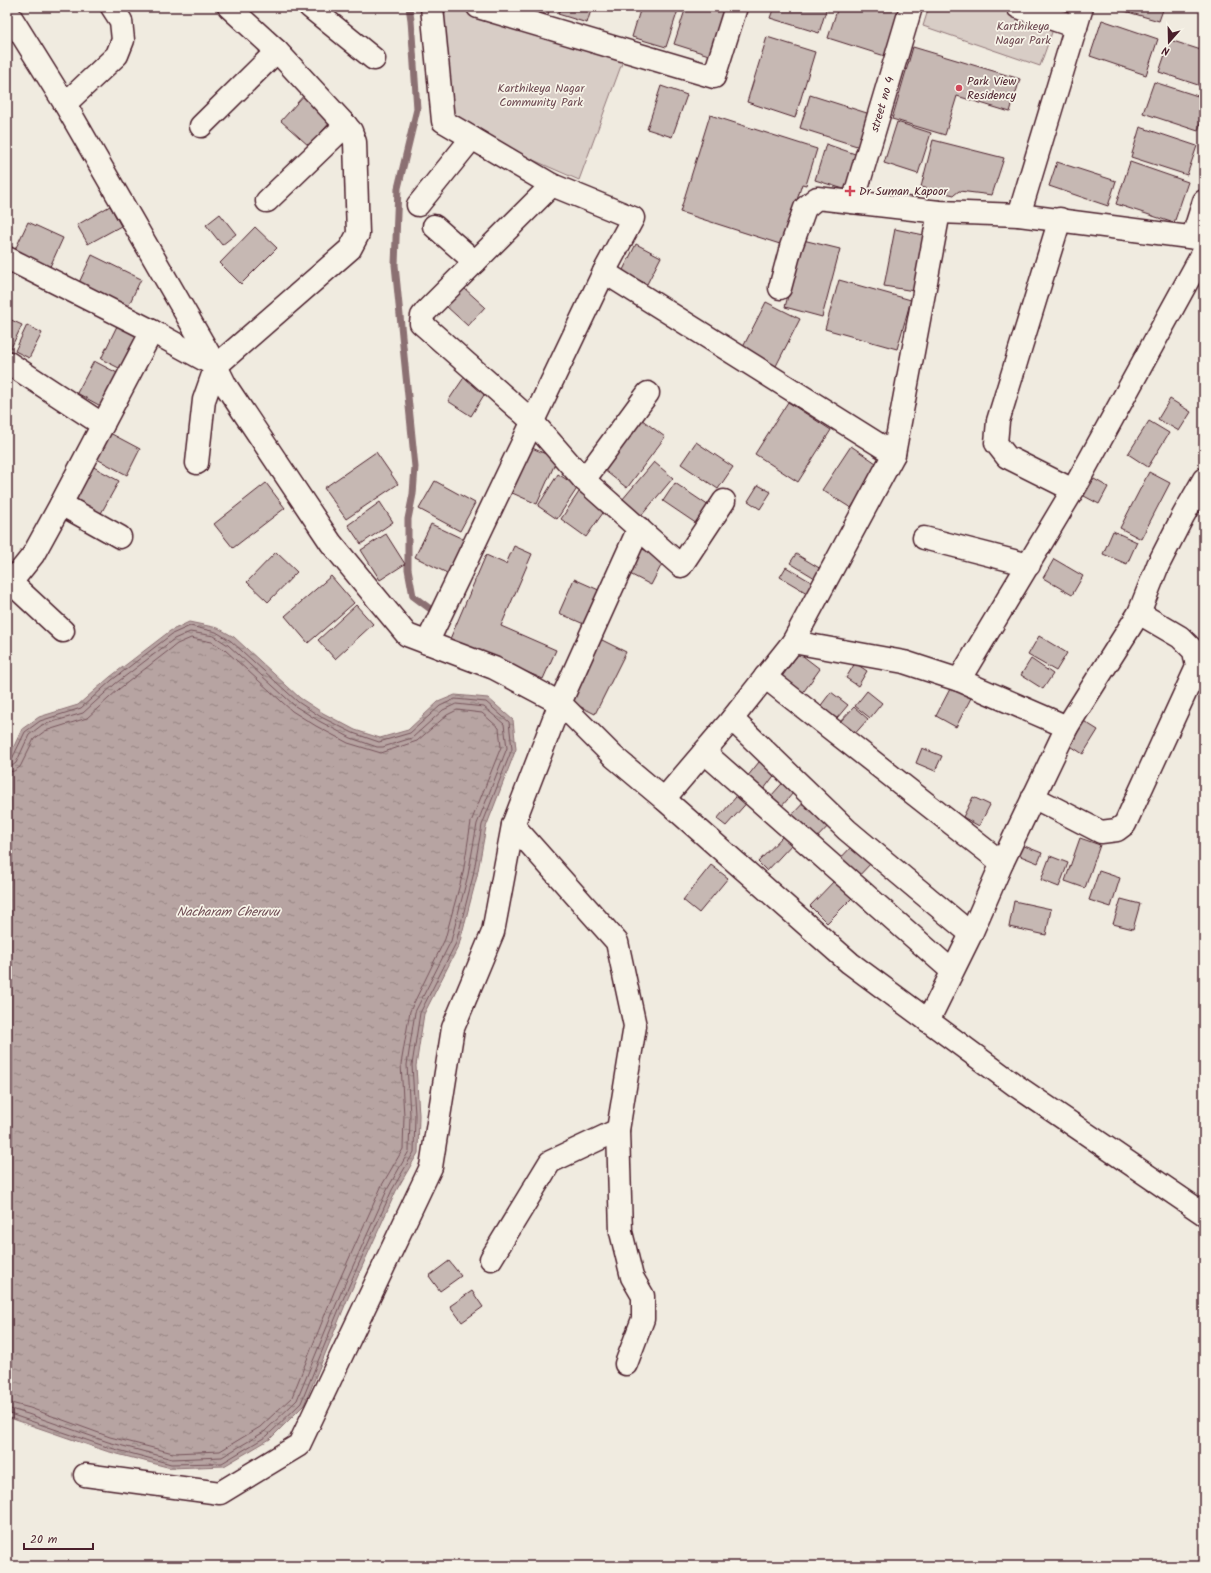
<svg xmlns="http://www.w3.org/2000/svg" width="1211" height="1573" viewBox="0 0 1211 1573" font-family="Kalam,sans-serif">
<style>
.green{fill:#d8cdc6;stroke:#917678}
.water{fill:url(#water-ripples);stroke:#8b6f72}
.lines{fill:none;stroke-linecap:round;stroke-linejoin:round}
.shore{stroke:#76545b;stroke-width:1}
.stream{stroke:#8b6f72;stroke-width:7}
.building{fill:#c6b8b3;stroke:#4a1f2b}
.minor-casing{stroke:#4a1f2b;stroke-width:25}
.tertiary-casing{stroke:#4a1f2b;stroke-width:25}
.minor{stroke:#f7f3e8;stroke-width:22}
.tertiary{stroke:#f7f3e8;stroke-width:22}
.poi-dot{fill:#d1495b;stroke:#f7f3e8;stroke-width:1.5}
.labels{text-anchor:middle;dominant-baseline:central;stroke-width:3.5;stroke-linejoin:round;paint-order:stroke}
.park-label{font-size:12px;fill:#6e4a52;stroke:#f7f3e8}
.poi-label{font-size:12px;fill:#4a1f2b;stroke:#f7f3e8;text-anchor:start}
.street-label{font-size:12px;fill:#4a1f2b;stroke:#f7f3e8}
.water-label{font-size:13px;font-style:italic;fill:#704e55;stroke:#f7f3e8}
</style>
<defs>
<pattern id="water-ripples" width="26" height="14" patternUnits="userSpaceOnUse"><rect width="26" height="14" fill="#b7a4a2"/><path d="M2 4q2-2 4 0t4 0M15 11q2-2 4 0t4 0" fill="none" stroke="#978584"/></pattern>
</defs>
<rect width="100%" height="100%" fill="#f0ebe0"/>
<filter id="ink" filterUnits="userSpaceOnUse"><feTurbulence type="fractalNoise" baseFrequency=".025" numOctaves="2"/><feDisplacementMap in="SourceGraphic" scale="8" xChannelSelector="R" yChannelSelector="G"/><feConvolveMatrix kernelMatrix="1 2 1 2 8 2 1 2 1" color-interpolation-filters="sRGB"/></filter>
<g filter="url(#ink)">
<!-- green -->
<path class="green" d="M 442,7 L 462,7 L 625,55 L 579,180 L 508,149 L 448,119 Z
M 929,7 L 1061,7 L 1040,66 L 923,26 Z"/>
<!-- water -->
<path class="water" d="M 189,622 L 218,628 L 234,637 L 300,698 L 323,713 L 355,730 L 380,738 L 408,730 L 438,702 L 455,695 L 488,698 L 513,720 L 516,749 L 486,827 L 477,876 L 459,945 L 424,1014 L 416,1066 L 419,1115 L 418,1153 L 396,1191 L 348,1298 L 304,1405 L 270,1439 L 224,1466 L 171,1468 L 106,1451 L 7,1417 L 7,761 L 22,729 L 39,717 L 78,705 L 110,677 L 170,631 Z"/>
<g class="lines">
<!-- shore -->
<path class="shore" d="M 7,761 L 12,759 L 25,732 L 40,721 L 81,708 L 112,680 L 172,634 L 190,626 L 216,632 L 231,641 L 298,702 L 321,717 L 353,733 L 379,742 L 410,733 L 440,706 L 455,699 L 486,702 L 509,722 L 512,749 L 482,825 L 473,876 L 456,943 L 420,1013 L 412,1065 L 415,1115 L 414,1152 L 392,1190 L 344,1297 L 301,1403 L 267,1436 L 222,1463 L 171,1464 L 107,1447 L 7,1413
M 7,766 L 12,766 L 16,763 L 29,735 L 42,725 L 83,713 L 115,684 L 174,639 L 190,632 L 214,636 L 228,645 L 295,706 L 319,721 L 351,738 L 377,747 L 383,747 L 412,738 L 443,710 L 456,704 L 484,707 L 504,724 L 507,748 L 477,824 L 468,875 L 451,941 L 415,1012 L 407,1065 L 410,1115 L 409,1151 L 388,1188 L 340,1295 L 297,1400 L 264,1432 L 222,1457 L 172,1459 L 108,1442 L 28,1414 L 7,1408
M 7,772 L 14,771 L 20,767 L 34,739 L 45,731 L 87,718 L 119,689 L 177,644 L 191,638 L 212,642 L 225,650 L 292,711 L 316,726 L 348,743 L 381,753 L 417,741 L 447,715 L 457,710 L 482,713 L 499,728 L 501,747 L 471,822 L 463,873 L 445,939 L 410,1011 L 401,1064 L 404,1116 L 403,1149 L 382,1185 L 334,1292 L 292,1397 L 260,1427 L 220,1451 L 173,1453 L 110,1437 L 30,1408 L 7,1402"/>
<!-- stream -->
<path class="stream" d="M 409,7 L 411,20 L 417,109 L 398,188 L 395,265 L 415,467 L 413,494 L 408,519 L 408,569 L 413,596 L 429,608"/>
</g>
<!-- building -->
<path class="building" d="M 532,7 L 550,7 L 548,15 L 532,10 Z
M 561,7 L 592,7 L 587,23 L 558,14 Z
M 641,7 L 679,7 L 666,47 L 632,37 Z
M 686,7 L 728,7 L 712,56 L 674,44 Z
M 774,7 L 827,7 L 819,33 L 770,18 Z
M 838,7 L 904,7 L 888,57 L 828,38 Z
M 1122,7 L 1164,7 L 1159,21 L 1121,10 Z
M 1102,20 L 1158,39 L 1146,75 L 1090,56 Z
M 767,37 L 815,52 L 795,118 L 747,102 Z
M 1170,40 L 1204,51 L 1204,87 L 1159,72 Z
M 913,47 L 1020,79 L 1010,112 L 957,96 L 945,135 L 892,119 Z
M 1154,82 L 1204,98 L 1204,111 L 1198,131 L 1143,113 Z
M 661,86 L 687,95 L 672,137 L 647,129 Z
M 305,94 L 333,119 L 309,146 L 281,121 Z
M 810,95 L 870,114 L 860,147 L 800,128 Z
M 710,115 L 817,149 L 806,185 L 802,184 L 783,245 L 680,212 Z
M 897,122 L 931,133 L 918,174 L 884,163 Z
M 1140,127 L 1197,146 L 1187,175 L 1131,157 Z
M 933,140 L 1004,158 L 992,195 L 959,191 L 954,195 L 921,187 Z
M 826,144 L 861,156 L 850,191 L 815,180 Z
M 1057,162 L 1116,181 L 1108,206 L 1049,186 Z
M 1130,162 L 1188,182 L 1174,223 L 1116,204 Z
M 110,206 L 121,226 L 88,244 L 77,225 Z
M 220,214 L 236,234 L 222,245 L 206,225 Z
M 28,222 L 63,238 L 48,271 L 13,254 Z
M 255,227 L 277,248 L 241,284 L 220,263 Z
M 895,229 L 924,235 L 914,291 L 884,286 Z
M 803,240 L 840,249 L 822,317 L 785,307 Z
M 636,244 L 661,257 L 647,284 L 622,272 Z
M 92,255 L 141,279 L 126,311 L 77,287 Z
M 839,280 L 911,300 L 897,349 L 825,329 Z
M 464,288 L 485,307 L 468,326 L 446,306 Z
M 766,302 L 800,319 L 776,366 L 742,349 Z
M 7,318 L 22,325 L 9,352 L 7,351 Z
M 27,325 L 42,333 L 29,358 L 15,351 Z
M 117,326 L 144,339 L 127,372 L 101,359 Z
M 94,361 L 123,376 L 106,409 L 77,393 Z
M 465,376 L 487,390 L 471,416 L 448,401 Z
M 1170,399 L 1191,412 L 1179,431 L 1158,419 Z
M 788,402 L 831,430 L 798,482 L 755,454 Z
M 641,419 L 665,437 L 627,488 L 604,470 Z
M 1149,421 L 1169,433 L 1148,467 L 1128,454 Z
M 108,432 L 140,449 L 127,475 L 95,458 Z
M 696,442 L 733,467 L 718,489 L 681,464 Z
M 851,446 L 879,465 L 851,508 L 822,490 Z
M 530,447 L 557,459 L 537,504 L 510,492 Z
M 376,452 L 398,484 L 346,519 L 324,488 Z
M 654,462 L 673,478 L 641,516 L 622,500 Z
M 90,465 L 119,481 L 99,517 L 71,501 Z
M 1149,472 L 1170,483 L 1141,539 L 1120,528 Z
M 558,474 L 578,487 L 557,519 L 538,506 Z
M 1094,479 L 1108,487 L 1099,504 L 1084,496 Z
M 435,481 L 475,503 L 460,531 L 419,509 Z
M 266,483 L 285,508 L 233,548 L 214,524 Z
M 675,483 L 709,506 L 697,524 L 663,501 Z
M 758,485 L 771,492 L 760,509 L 748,501 Z
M 579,492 L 605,510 L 586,537 L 561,519 Z
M 380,502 L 393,522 L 361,544 L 348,525 Z
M 431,524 L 465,540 L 449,574 L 415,557 Z
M 1113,531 L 1137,542 L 1127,564 L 1103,554 Z
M 386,534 L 405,564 L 380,580 L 361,550 Z
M 514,546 L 532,554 L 501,626 L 556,650 L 543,679 L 450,639 L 486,555 L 506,564 Z
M 639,547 L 664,560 L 651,585 L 626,572 Z
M 276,552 L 297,572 L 268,602 L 247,582 Z
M 796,554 L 821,569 L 815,578 L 790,563 Z
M 1054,559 L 1083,576 L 1072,595 L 1043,578 Z
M 786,567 L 813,583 L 807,593 L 780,577 Z
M 331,576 L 354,603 L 308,643 L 285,616 Z
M 574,579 L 601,591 L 586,625 L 559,613 Z
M 356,605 L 373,624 L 335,659 L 318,640 Z
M 1039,636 L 1067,653 L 1056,671 L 1028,655 Z
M 596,637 L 626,652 L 595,714 L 565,699 Z
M 799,653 L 820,669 L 799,698 L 778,682 Z
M 1031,659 L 1053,674 L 1043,689 L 1021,675 Z
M 855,663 L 867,671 L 858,686 L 846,678 Z
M 952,685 L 972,696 L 956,727 L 936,716 Z
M 867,691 L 882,703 L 870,718 L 855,706 Z
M 831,692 L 848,705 L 832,724 L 816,712 Z
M 854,707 L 868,719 L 852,737 L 838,724 Z
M 1082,720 L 1098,730 L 1083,754 L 1066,743 Z
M 922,748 L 942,756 L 935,771 L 916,763 Z
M 763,757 L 779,769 L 764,789 L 747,777 Z
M 787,778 L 798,787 L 782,806 L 771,796 Z
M 742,790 L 751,798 L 726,826 L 717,819 Z
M 809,797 L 834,820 L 813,842 L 789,818 Z
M 973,797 L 990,805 L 979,826 L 963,817 Z
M 785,834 L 794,842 L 767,871 L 758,862 Z
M 1080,838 L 1100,845 L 1085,888 L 1065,881 Z
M 1017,843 L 1042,853 L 1038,863 L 1013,853 Z
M 854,844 L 873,861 L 855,880 L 836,863 Z
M 1050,856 L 1068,863 L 1059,887 L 1041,880 Z
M 711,865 L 728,878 L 699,913 L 683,900 Z
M 1099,871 L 1120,878 L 1111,907 L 1089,900 Z
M 836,879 L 854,896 L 827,923 L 810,906 Z
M 1121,899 L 1140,904 L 1133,929 L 1113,924 Z
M 1014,901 L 1051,909 L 1046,935 L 1009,927 Z
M 449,1261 L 461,1276 L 440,1291 L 429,1276 Z
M 472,1291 L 483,1307 L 462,1322 L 450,1306 Z"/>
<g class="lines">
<!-- minor casing -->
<g class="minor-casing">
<g id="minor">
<path d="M 310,7 L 374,59"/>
<path d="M 478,7 L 714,77 L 736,7"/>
<path d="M 1018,7 L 1076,27"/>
<path d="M 65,104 L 117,55 L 123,40 L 121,21 L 112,7"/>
<path d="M 201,126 L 277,51"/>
<path d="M 552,185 L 426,311 L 422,316 L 421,323 L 532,421 L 584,480 L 681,566 L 724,501"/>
<path d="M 267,201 L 346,125"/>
<path id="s1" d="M 853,202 L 911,7"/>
<path d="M 418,205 L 472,138"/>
<path d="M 1019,215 L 1082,7"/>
<path d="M 1060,219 L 998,421 L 996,443 L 1007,457 L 1073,490"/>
<path d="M 434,226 L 475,262"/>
<path d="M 1193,236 L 1204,201"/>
<path d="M 7,258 L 152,331 L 216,366 L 350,249 L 358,234 L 355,142 L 351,131 L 277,51 L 229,7"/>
<path d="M 604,272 L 894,454"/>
<path d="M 780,288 L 791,247 L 805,208 L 817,198 L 939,212 L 1019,215 L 1204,239"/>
<path d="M 7,362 L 103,425"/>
<path d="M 197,463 L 204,400 L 216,366"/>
<path d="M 584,480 L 648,393"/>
<path d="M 120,537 L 61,504 L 152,331"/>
<path d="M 924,538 L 1029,565"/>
<path d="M 7,578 L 17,575 L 33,555 L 61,504"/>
<path d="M 7,579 L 63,631"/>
<path d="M 793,642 L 904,662 L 959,680 L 1067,727"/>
<path d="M 427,643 L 604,272 L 633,218 L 552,185 L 443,121 L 432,7"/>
<path d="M 765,677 L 1002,863"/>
<path d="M 959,680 L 1073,490 L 1204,251"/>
<path d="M 732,719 L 847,830 L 971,934"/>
<path d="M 704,752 L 952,971"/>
<path d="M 1033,797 L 1101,832 L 1117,830 L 1125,824 L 1197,667 L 1194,651 L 1180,637 L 1139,613"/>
<path d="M 664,799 L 732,719 L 793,642 L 894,454 L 939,212"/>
<path d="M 513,825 L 617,942 L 635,1026 L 618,1130 L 621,1232 L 632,1277 L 643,1296 L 643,1319 L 626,1364"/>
<path d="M 928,1021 L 971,934 L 1002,863 L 1067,727 L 1139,613 L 1158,565 L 1183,516 L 1204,479"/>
<path d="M 491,1259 L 550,1162 L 618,1130"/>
<path d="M 85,1475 L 220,1493 L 299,1445 L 431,1167 L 453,1028 L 493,932 L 513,825 L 560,703 L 639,528"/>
</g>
</g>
<!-- tertiary casing -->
<g class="tertiary-casing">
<path id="tertiary" d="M 7,11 L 65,104 L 216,366 L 226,386 L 331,543 L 407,635 L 494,668 L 560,703 L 614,757 L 664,799 L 850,963 L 1015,1085 L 1204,1214"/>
</g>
<!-- minor -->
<use href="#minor" class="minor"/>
<!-- tertiary -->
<use href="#tertiary" class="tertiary"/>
</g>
</g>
<!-- markers -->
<g class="poi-dot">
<circle cx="959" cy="88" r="4"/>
<path d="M848 185h4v4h4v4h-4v4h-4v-4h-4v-4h4z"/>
</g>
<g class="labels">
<!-- park labels -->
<g class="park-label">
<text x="1023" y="26">Karthikeya<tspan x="1023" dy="14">Nagar Park</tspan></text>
<text x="541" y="88">Karthikeya Nagar<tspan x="541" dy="14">Community Park</tspan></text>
</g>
<!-- poi labels -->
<g class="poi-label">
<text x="967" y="81">Park View<tspan x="967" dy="14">Residency</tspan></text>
<text x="859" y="191">Dr Suman Kapoor</text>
</g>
<!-- street labels -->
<g class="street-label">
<text stroke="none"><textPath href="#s1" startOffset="102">street no 4</textPath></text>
</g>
<!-- water labels -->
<g class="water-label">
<text x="228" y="912">Nacharam Cheruvu</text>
</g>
</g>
<!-- margin -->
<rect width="1211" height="1573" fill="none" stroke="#f7f3e8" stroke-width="24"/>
<rect x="12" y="12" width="1187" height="1549" fill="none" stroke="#4a1f2b" stroke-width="1.5" filter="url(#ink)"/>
<!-- north arrow -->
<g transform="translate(1169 42) rotate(200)" stroke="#f7f3e8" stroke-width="3" paint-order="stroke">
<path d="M0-3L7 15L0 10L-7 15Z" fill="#4a1f2b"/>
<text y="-6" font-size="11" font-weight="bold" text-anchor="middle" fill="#4a1f2b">N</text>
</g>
<!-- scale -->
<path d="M24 1543v6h69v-6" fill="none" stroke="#4a1f2b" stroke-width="2"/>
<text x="30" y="1543" font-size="12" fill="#4a1f2b" stroke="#f7f3e8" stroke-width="3" paint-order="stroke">20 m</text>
</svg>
